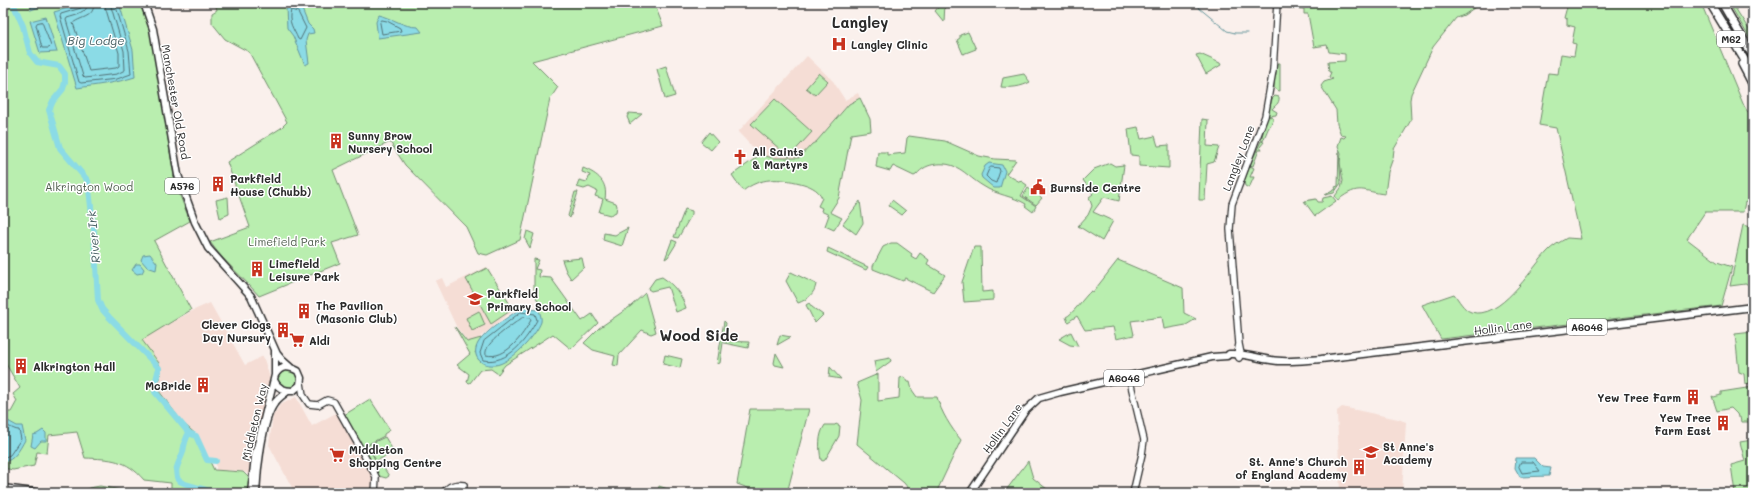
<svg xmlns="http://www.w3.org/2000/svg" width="1756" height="496" viewBox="0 0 1756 496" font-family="Mali,sans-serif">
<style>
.built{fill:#f5ddd5}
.green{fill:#b9eeaf;stroke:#728c6d}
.water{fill:#8bdbe6;stroke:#65959b}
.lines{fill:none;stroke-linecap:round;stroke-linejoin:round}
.shore{stroke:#517176;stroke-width:1}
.stream{stroke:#65959b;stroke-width:1}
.river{stroke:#8bdbe6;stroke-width:6}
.secondary-casing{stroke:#2b2b2b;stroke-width:8}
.primary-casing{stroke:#2b2b2b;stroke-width:9}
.highway-casing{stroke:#2b2b2b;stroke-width:10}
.secondary{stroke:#fff;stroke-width:5.5}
.primary{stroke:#fff;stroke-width:6}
.highway{stroke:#fff;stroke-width:7}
.labels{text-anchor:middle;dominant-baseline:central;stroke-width:3;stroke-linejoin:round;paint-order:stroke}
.shield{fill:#fff;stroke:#6b6b6b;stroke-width:1}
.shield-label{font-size:10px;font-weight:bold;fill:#2b2b2b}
.poi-label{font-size:11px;font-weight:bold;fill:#2b2b2b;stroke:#fff;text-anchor:start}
.street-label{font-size:11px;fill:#2b2b2b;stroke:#fff}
.park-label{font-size:11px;fill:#4e5c4c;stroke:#fff}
.water-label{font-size:12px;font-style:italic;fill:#486063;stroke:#fff}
.district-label{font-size:15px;font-weight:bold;fill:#2b2b2b;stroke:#fff}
</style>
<rect width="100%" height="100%" fill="#faf0ec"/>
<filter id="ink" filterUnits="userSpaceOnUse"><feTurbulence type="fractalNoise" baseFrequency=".025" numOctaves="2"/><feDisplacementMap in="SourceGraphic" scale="8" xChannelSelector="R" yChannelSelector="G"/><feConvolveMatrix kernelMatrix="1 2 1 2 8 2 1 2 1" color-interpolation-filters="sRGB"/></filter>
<g filter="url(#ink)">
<!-- built -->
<path class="built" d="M 807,56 L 833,81 L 845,100 L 858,93 L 860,98 L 849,104 L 816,142 L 812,144 L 800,158 L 782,159 L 760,155 L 738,132 Z
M 487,267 L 514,310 L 475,341 L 467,341 L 456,326 L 435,281 L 442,278 L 446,287 Z
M 210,303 L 245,365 L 263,356 L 270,378 L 251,475 L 242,471 L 216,470 L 216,459 L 208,457 L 195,432 L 183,423 L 159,391 L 159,383 L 161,370 L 159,363 L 142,339 L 194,310 Z
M 296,397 L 312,426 L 338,412 L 370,470 L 374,482 L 373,493 L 303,493 L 301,490 L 295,493 L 269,445 L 273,416 L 280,405 Z
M 1342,407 L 1398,419 L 1406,422 L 1402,493 L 1340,493 L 1337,411 Z"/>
<!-- green -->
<path class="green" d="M 3,3 L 139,3 L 150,25 L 175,183 L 190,221 L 154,241 L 191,310 L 142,340 L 159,363 L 161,370 L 159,383 L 159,391 L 183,423 L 197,435 L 214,470 L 243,472 L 249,478 L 248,493 L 171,493 L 171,483 L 144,480 C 126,459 111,459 85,458 L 77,432 L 49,435 L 47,453 L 37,452 L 34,466 L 13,470 L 3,468 L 3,412 L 11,412 L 17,401 L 13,394 L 20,388 L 3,359 Z
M 215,3 L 654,3 L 663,26 L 532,61 L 558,87 L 550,99 L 520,240 L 487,255 L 478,253 L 466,227 L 405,165 L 390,142 L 333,170 L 358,235 L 332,243 L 340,263 L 259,296 C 243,277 224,262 210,242 L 250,227 L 227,162 L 281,128 L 287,122 L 249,52 L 225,39 L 212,23 L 212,13 L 217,10 Z
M 942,3 L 945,3 L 944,22 L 935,11 Z
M 1281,3 L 1481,3 L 1464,15 L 1456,18 L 1433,47 L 1411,94 L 1410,100 L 1411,120 L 1394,149 L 1393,158 L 1388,172 L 1385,194 C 1363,192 1360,183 1338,200 L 1335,196 L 1341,188 L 1343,181 L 1340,163 L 1341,153 L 1338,146 L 1341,137 L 1344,138 L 1346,136 L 1341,135 L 1337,124 L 1336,110 L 1321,86 L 1324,82 L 1333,79 L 1329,77 L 1331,72 L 1329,72 L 1328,62 L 1345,61 L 1345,54 L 1329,52 L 1327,45 L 1314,47 L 1308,14 L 1304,14 L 1304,9 L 1280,7 Z
M 1568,3 L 1701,3 L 1744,106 L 1753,120 L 1753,204 L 1745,202 L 1743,212 L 1705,212 L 1687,239 L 1717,262 L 1732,267 L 1721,306 L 1441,339 L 1422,305 L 1454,294 C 1459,300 1463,309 1471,312 C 1500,321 1530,270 1547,252 C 1552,246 1560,242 1567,238 L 1581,239 L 1556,128 L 1539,125 L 1548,73 L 1558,74 L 1561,54 L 1574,56 L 1576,44 L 1572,43 L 1575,27 L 1567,25 L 1567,19 L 1564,18 Z
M 1729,3 L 1732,3 L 1753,36 L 1753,44 Z
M 968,32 L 976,49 L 963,54 L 957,40 L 960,38 L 960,35 Z
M 1200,54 L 1220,63 L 1221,65 L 1206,74 L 1196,55 Z
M 1276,63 L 1280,63 L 1280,91 L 1276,90 L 1274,87 Z
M 666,66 L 675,96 L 665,99 L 657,69 Z
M 819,73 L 828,81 L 815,95 L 806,88 Z
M 1024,74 L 1030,82 C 1021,87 1011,88 1001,87 L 1003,78 Z
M 1275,96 L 1279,97 C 1280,104 1274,106 1272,109 L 1277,112 L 1276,115 L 1269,116 L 1273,118 L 1273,121 L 1268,129 L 1263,141 L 1261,140 L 1272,99 Z
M 860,98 L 870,119 L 871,131 L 851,134 L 839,198 L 830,212 L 842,218 L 834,230 L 825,226 L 829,215 L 821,211 L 822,208 L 818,206 L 822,198 C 819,189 808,185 800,183 C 780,178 760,177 743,191 L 732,175 L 760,155 L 774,158 L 799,158 L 812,144 L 816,142 L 849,104 Z
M 775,99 L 812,132 L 789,157 L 751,124 Z
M 629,113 L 642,114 L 630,124 L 627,117 Z
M 1202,119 L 1208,120 L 1207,146 L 1219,147 L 1214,162 L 1207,164 L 1205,200 L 1199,200 Z
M 1138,127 L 1141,139 L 1155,136 L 1158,146 L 1169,145 L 1169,168 L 1139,166 L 1139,156 L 1131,155 L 1128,129 Z
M 709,132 L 718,142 L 711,150 L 701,142 Z
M 909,136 L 945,141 L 979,156 L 995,159 L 1016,160 L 1006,174 L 1020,182 L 1021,181 L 1027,185 L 1021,196 L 1036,206 L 1033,212 L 1025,206 L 1026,204 C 1013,196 996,195 983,186 C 966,176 959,162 937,164 C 928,165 922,168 916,175 L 914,176 L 893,166 L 890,171 L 876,167 L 878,152 L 887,152 L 887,155 L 905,153 L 907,138 Z
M 1261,141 L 1264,142 L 1260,147 L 1262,150 L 1259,150 L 1253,166 L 1250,165 Z
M 1339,150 L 1341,183 L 1334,193 L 1325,195 L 1336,189 L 1335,187 L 1338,186 Z
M 1110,163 L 1115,166 L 1124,165 L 1119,201 L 1104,197 L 1093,212 L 1113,221 L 1102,241 L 1078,226 L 1088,215 L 1092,206 L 1089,197 L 1093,194 L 1083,180 L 1094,169 Z
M 1250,166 L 1254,168 L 1250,177 L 1254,177 L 1249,188 L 1245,186 L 1244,181 Z
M 583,168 C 598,174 608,182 605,199 L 616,203 L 617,206 L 616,212 L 610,215 L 599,212 L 603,199 L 595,196 L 597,191 L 589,187 L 584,189 L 577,187 L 579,180 L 587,182 L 590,175 L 582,172 Z
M 1028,188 L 1042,198 L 1036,205 L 1023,196 Z
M 575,192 L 578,192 L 570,218 L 568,216 Z
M 1332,196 L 1336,201 L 1315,216 L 1304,201 L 1316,199 L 1318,202 L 1322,202 L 1323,198 Z
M 228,197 L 229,214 L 220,218 L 216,200 Z
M 892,200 L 906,211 L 902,215 L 889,206 Z
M 860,201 L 863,223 L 856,234 L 843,224 Z
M 685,209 L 692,211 L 692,214 L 678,238 L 674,237 Z
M 1743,225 L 1753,228 L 1753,283 L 1730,286 Z
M 628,228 L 622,246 L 603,240 L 604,233 L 615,235 Z
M 527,231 L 534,234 L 530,248 L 525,239 Z
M 672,240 L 677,242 L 676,244 L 668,257 L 665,259 Z
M 891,243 L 897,243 L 912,254 L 911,256 L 916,259 L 920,253 L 929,260 L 927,264 L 945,275 L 933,292 L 905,278 L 903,281 L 873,269 L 873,266 L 883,247 Z
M 974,247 L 981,247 L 982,292 L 993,291 L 993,300 L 964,302 L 962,282 Z
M 828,248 L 868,267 L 866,270 L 827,252 Z
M 582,258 L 584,267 L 571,279 L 566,271 L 562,260 Z
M 534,259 L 539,260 L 535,269 L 540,270 L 539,277 L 551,278 L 582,321 L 592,314 L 598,323 L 571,349 L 553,334 L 505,365 L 498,374 L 491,369 L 480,370 L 470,383 L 467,382 L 469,374 L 457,365 L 470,354 L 455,327 L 467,342 L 481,338 L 475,353 L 539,310 L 537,307 L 542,307 L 534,294 Z
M 1118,260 L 1183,288 L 1184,313 L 1196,319 L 1186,325 L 1164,329 L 1162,317 L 1131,321 L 1134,335 L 1116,339 L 1113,327 L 1085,330 L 1077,316 L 1068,322 L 1066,317 C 1073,314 1084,297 1091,291 L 1093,292 Z
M 487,268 L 513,309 L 491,324 L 466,279 Z
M 791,272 L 816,284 C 815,293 807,300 798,303 L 786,281 Z
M 662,277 C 674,285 682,295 686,308 L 676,312 L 668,287 L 651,291 L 648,289 L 655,279 Z
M 645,293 L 656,332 L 651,334 L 642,330 L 619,355 L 618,366 L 613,365 L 615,356 L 593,350 L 584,343 L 599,328 L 631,306 Z
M 809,303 L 812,307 L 823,315 L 815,323 L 806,305 Z
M 479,311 L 485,325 L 472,331 L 466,318 Z
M 724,321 L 726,323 L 720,363 L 717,364 Z
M 1071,332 L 1078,346 L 1070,345 L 1059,339 Z
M 1753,332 L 1753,383 L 1745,384 L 1744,374 L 1739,372 L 1735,334 Z
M 780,335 L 791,337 L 777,345 Z
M 725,341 L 749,342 L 748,348 L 724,343 Z
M 776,353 L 784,367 L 775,365 L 774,363 Z
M 665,355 L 682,359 L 680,368 L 663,364 Z
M 890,358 L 891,361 L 876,372 L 874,361 Z
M 830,367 L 841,379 L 829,377 Z
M 288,369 L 295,372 L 298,375 L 298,384 C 290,391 282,389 277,380 L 281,372 Z
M 878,374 L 878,401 L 899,398 L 900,378 L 904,377 L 907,382 L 910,382 L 912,390 L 917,397 L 937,397 C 941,412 951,428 961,440 L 936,493 L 912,493 L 904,483 L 857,444 L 862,400 L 857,383 Z
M 1753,387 L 1753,422 L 1741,422 L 1740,417 L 1738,417 L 1737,414 L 1731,408 L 1717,411 L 1712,396 L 1714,397 L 1721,395 L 1721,392 Z
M 370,399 L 390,430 L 384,434 L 384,436 L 367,445 L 375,459 L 368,445 L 385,437 L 394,452 L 376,461 L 379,461 L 389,476 L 386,478 L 379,476 L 344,415 Z
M 750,409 L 809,409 L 787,493 L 762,493 L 737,484 Z
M 836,424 L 840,426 L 839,436 L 825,460 L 823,461 L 821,460 C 819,448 818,435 825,425 L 835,425 Z
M 1753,431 L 1753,493 L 1735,493 L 1731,465 L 1745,461 L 1740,442 L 1752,440 L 1750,432 Z
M 1028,461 L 1033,478 L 1052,493 L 1004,493 Z
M 100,486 L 121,490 L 123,493 L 82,493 L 89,488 Z
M 659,486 L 680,493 L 658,493 Z"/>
<!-- water -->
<path class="water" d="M 31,3 L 50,3 L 31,10 Z
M 85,3 L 119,3 L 133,50 L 135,77 C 116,83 97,85 77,88 L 54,12 Z
M 292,5 L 302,9 L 308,24 L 313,29 L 314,33 L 308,34 L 306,40 L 309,63 L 305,65 L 293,36 L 287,28 L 286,8 Z
M 379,15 C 393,18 403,27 418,27 L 422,32 L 378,38 L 376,22 Z
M 46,17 L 57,52 L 40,53 L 30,21 Z
M 989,163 L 1002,165 L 1005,171 L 1000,188 L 994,188 L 982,178 L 981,175 L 985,166 Z
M 150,254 L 157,263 L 156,270 L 147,267 L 141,260 L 143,255 Z
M 136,264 L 140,264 L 144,269 L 142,273 L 137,274 L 132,270 Z
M 521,308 L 539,310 C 540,313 542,319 541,322 C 536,336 510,364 495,365 C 477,367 469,351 482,338 C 491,327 509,317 521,308 Z
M 8,421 L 17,426 L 22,426 L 25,440 C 20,449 14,461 3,462 L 3,422 Z
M 43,430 L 46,433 L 46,441 L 41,441 L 35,448 L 31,446 L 33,435 L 37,434 Z
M 1516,458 L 1534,458 L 1543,467 L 1551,468 L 1549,476 L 1520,477 L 1515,468 Z"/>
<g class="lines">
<!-- shore -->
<path class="shore" d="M 83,3 L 81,8 L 61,14 L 60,16 L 79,82 L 81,83 L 117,79 L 131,74 L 129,51 L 115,3
M 88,3 C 87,14 76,15 67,18 L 66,20 L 83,76 L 85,78 L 117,74 L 125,70 L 124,51 L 110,3
M 94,3 C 94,18 82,16 73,23 L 89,71 L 116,68 L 119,66 L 119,53 L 104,3
M 291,10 L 298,12 L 306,28 L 300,40 L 298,39 C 294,29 287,22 291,10 Z
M 382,20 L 387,21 L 400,28 L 401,31 L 382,34 L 380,23 Z
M 42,22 L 51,46 L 49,48 L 42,48 L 36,25 L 37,23 Z
M 991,167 L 999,168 L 1000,171 L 996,183 L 991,181 L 986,176 L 989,169 Z
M 521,312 L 535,314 L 537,320 C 527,339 508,365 483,360 L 480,353 L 484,341 Z
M 523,317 L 530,318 L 531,320 C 523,335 506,360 486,355 C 483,343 513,325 523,317 Z
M 3,426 C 10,425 13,430 19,430 L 21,439 L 10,455 L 3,458
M 1521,462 L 1533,462 L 1540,471 L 1522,473 L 1519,467 Z"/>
<!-- stream -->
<path class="stream" d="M 1193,3 L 1227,31 L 1235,33 L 1247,33"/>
<!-- river -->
<path class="river" d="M 13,3 L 23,26 L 30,53 L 37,62 L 59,66 L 65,74 L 65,82 L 63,89 L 53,101 L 49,110 L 60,148 L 88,181 L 94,232 L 98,300 L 102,309 L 109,317 L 159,368 L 155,384 L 155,392 L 189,433 L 196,436 L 207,460 L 216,461
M 189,433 C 185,439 184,445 183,452 C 180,462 173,469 178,480 C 187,487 203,487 214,493"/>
<!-- secondary casing -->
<g class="secondary-casing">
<path id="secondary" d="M 1239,344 L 1230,229 L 1232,204 L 1265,116 L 1273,70 L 1277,3
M 1239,344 L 1241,354 L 1239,358 L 1237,354 Z
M 1129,377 L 1144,440 L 1142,454 L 1133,493
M 301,383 L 303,395 L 309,404 L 318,405 L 327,400 L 334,402 L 373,471 L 376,477 L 375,493
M 443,493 C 449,486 454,483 464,485 L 463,493"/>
</g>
<!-- primary casing -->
<g class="primary-casing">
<path id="primary" d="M 144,3 L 153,29 L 178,175 L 195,222 L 208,248 L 251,296 L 277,354 L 282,360 L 290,367
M 275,375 L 275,351
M 3,488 L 41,493
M 251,493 L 255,456 L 275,375 C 281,365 289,366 298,371 L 301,378 L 300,385 L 293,391 C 285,391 277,388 274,380
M 256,493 C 257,471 262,421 274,404 C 278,398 283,395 288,391
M 970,493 L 1025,411 L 1039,398 L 1060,392 L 1212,357 L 1227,356 L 1229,354 C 1246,353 1255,358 1271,360 C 1287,363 1304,360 1321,359 L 1753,307"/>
</g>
<!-- highway casing -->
<g class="highway-casing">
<path id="highway" d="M 1710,3 L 1753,74
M 1722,3 L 1753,56
M 1742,64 L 1753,85"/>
</g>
<!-- secondary -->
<use href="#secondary" class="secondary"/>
<!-- primary -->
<use href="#primary" class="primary"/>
<!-- highway -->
<use href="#highway" class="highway"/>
</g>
</g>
<!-- icons -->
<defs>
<g id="hospital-bare" transform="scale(1.2)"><path d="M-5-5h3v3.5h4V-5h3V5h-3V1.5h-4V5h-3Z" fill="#c8321e" stroke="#fff" stroke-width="2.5" paint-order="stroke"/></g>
<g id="building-bare" transform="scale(1.2)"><path d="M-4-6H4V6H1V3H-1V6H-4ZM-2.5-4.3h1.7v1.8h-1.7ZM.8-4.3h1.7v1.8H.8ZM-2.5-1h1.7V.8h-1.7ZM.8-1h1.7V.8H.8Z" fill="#c8321e" stroke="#fff" stroke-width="2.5" paint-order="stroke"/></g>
<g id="church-bare" transform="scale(1.2)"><path d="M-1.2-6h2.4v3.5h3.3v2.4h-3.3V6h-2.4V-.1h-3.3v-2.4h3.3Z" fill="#c8321e" stroke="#fff" stroke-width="2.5" paint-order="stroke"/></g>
<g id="civic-bare" transform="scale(1.2)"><path d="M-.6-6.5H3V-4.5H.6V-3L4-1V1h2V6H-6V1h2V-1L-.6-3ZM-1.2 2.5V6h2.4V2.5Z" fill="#c8321e" stroke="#fff" stroke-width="2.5" paint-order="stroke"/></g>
<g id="school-bare" transform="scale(1.2)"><path d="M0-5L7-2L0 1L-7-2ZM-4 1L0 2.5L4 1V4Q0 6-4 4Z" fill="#c8321e" stroke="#fff" stroke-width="2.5" paint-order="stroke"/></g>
<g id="supermarket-bare" transform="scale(1.2)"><path d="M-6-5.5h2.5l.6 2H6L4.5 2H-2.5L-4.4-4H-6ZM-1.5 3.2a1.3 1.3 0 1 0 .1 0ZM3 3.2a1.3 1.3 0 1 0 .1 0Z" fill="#c8321e" stroke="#fff" stroke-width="2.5" paint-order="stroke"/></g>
</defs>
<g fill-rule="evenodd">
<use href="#hospital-bare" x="839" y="44"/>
<use href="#building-bare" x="336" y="141"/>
<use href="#church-bare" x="740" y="157"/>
<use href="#building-bare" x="218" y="184"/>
<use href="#civic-bare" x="1038" y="187"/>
<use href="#building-bare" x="257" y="269"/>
<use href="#school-bare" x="475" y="299"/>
<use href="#building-bare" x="304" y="311"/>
<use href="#building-bare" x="283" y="330"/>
<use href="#supermarket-bare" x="297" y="340"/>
<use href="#building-bare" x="21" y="366"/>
<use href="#building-bare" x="203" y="385"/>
<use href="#building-bare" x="1693" y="397"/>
<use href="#building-bare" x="1723" y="423"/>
<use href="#school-bare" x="1371" y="452"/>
<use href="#supermarket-bare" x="337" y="455"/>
<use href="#building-bare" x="1359" y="467"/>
</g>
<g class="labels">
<!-- shield labels -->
<g class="shield">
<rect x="1717" y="31" width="28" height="16" rx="3"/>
<rect x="165" y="178" width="34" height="16" rx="3"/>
<rect x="1567" y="319" width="40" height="16" rx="3"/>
<rect x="1104" y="370" width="40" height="16" rx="3"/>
</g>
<g class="shield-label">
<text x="1731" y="39">M62</text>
<text x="182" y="186">A576</text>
<text x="1587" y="327">A6046</text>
<text x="1124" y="378">A6046</text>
</g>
<!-- poi labels -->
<g class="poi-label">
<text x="851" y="44">Langley Clinic</text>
<text x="348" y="135">Sunny Brow<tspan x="348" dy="13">Nursery School</tspan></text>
<text x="752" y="151">All Saints<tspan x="752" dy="13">&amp; Martyrs</tspan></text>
<text x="230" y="178">Parkfield<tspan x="230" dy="13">House (Chubb)</tspan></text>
<text x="1050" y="187">Burnside Centre</text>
<text x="269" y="263">Limefield<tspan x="269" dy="13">Leisure Park</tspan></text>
<text x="487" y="293">Parkfield<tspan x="487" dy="13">Primary School</tspan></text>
<text x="316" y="305">The Pavilion<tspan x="316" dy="13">(Masonic Club)</tspan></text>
<text x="271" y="324" text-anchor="end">Clever Clogs<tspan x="271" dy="13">Day Nursury</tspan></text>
<text x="309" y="340">Aldi</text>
<text x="33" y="366">Alkrington Hall</text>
<text x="191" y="385" text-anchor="end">McBride</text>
<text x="1681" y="397" text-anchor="end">Yew Tree Farm</text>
<text x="1711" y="417" text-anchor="end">Yew Tree<tspan x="1711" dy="13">Farm East</tspan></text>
<text x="1383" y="446">St Anne's<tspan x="1383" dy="13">Academy</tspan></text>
<text x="349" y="449">Middleton<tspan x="349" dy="13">Shopping Centre</tspan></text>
<text x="1347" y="461" text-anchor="end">St. Anne's Church<tspan x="1347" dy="13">of England Academy</tspan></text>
</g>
<!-- street labels -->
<g class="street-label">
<text transform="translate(176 102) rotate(80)">Manchester Old Road</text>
<text transform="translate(1238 158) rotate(-69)">Langley Lane</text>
<text transform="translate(1503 327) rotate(-7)">Hollin Lane</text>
<text transform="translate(254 422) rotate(-77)">Middleton Way</text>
<text transform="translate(1002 428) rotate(-54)">Hollin Lane</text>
</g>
<!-- park labels -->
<g class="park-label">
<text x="89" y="186">Alkrington Wood</text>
<text x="287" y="241">Limefield Park</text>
</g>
<!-- water labels -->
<g class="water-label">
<text x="96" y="40">Big Lodge</text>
<text transform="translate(93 237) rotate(-95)">River Irk</text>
</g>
<!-- district labels -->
<g class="district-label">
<text x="860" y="22">Langley</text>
<text x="699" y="335">Wood Side</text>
</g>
</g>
<!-- margin -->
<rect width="1756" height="496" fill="none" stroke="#fff" stroke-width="16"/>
<rect x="8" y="8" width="1740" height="480" fill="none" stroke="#2b2b2b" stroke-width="1.5" filter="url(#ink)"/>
</svg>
